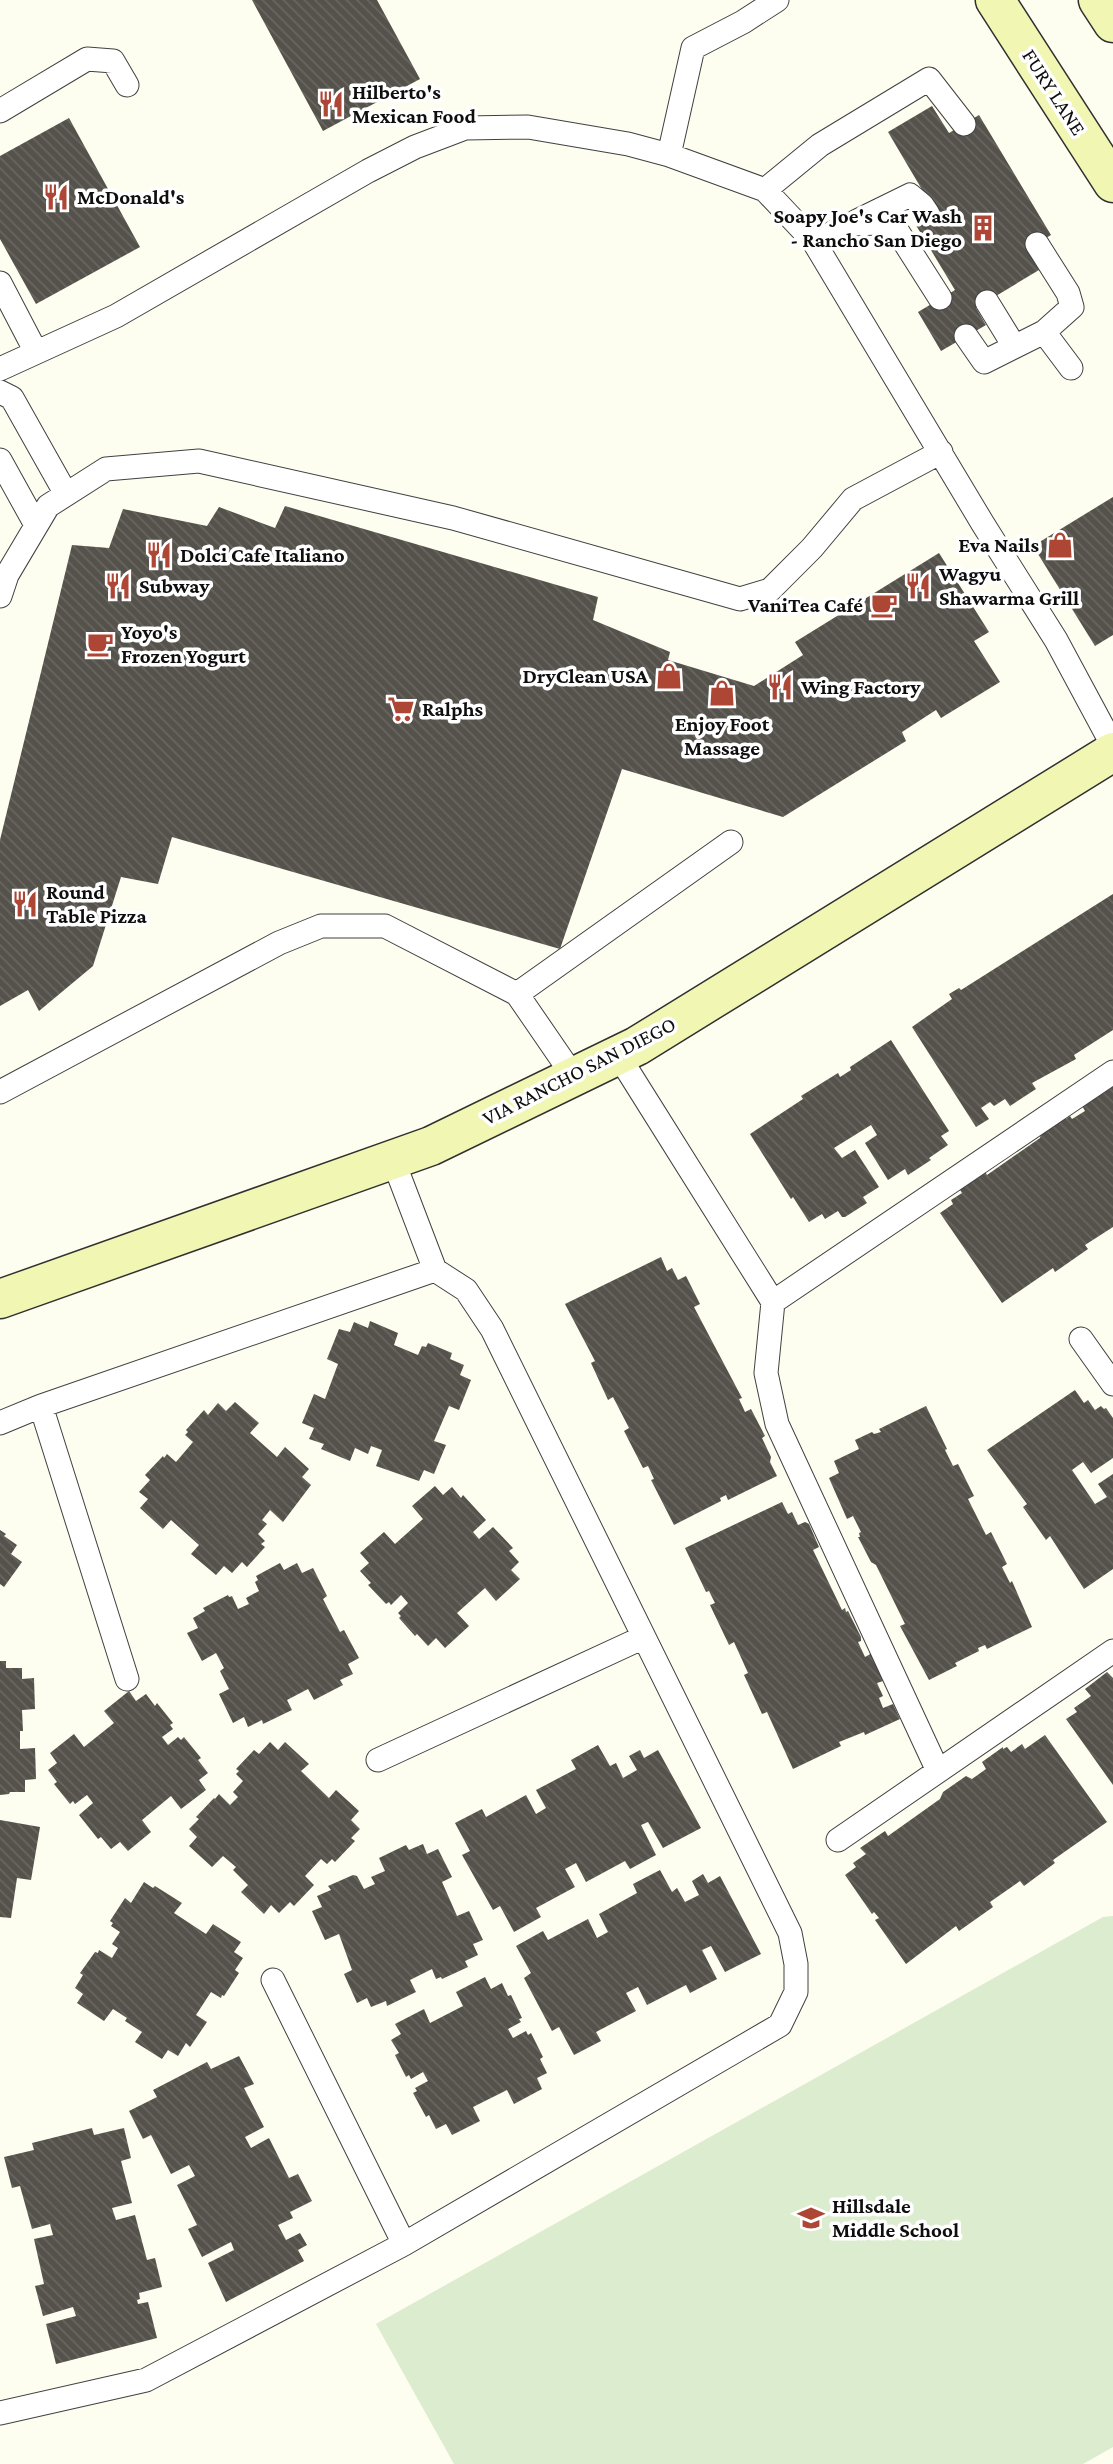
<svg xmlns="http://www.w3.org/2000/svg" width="1113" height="2464" viewBox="0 0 1113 2464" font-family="'Crimson Pro',serif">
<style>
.pitch{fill:#dcecce}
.building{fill:url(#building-back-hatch)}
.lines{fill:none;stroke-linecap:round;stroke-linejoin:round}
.lane-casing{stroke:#414141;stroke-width:25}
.secondary-casing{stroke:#303030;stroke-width:41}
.lane{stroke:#fff;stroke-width:23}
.secondary{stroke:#f1f6b3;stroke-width:38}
.labels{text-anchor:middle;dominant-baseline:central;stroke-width:7;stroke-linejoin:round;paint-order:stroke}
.poi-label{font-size:21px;font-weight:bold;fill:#0e0e0e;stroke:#fff;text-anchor:start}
.street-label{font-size:21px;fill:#0e0e0e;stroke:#fff}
</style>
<defs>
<pattern id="building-back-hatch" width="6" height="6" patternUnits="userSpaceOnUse" patternTransform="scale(1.75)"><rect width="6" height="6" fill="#55514b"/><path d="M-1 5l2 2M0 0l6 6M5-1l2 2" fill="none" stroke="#696561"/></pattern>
</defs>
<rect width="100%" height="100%" fill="#fdfdf0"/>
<!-- pitch -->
<path class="pitch" d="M 1113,1916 L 1113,2447 L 1083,2464 L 454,2464 L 376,2324 L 1103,1917 Z"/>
<!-- building -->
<path class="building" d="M 252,0 L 377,0 L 420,79 L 323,131 Z
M 932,106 L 949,133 L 979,115 L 1051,235 L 1027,249 L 1039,270 L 976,308 L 986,325 L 941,351 L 918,312 L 955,290 L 914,222 L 934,210 L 888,132 Z
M 69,118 L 140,247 L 36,304 L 0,239 L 0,156 Z
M 1113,497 L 1113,635 L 1095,646 L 1033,546 Z
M 285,506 L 598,597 L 593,620 L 670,652 L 668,660 L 754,686 L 803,655 L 795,642 L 939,553 L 989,632 L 974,641 L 1000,682 L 941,718 L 936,710 L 902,732 L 906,741 L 783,817 L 622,769 L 560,949 L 172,837 L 158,884 L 121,877 L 93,966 L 39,1011 L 28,990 L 0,1006 L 0,840 L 72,545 L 109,548 L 123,509 L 207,526 L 219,507 L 275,528 Z
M 1113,894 L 1113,1030 L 1074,1055 L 1076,1059 L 1032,1083 L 1036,1089 L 1010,1106 L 1005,1099 L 994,1106 L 990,1102 L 981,1108 L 989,1119 L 976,1127 L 912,1027 L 952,999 L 949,994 L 959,988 L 961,990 Z
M 891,1040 L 949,1131 L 941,1136 L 948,1145 L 929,1158 L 931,1160 L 908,1175 L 905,1169 L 888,1180 L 865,1143 L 877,1135 L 871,1125 L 834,1148 L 842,1158 L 855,1150 L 879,1187 L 863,1197 L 867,1203 L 845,1217 L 842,1217 L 838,1211 L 825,1219 L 822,1214 L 809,1222 L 793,1197 L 791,1199 L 750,1134 L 803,1099 L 801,1096 L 838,1073 L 840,1077 L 851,1070 L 850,1067 Z
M 1113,1085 L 1113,1227 L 1085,1245 L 1088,1249 L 1055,1272 L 1053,1268 L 1002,1303 L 940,1213 L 953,1204 L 951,1200 L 962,1193 L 958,1187 L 983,1168 L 987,1175 L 1040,1138 L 1041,1133 L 1065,1117 L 1066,1119 L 1070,1116 L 1072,1119 L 1085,1111 L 1081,1104 Z
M 661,1257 L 667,1271 L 672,1268 L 678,1280 L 686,1276 L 700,1304 L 694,1307 L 742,1398 L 739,1399 L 745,1412 L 751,1409 L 765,1436 L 762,1438 L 771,1457 L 770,1462 L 777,1476 L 728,1500 L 726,1495 L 720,1498 L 721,1501 L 674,1525 L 651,1480 L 654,1479 L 648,1466 L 643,1468 L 624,1431 L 629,1428 L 613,1397 L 608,1400 L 591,1363 L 595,1361 L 565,1304 Z
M 370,1321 L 398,1333 L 394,1345 L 418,1355 L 422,1346 L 426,1347 L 428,1343 L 452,1353 L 450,1359 L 464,1365 L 460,1375 L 471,1380 L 459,1410 L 449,1406 L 434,1441 L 446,1445 L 434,1474 L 424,1470 L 419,1481 L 376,1466 L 382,1450 L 371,1446 L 368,1454 L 355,1448 L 350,1461 L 321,1449 L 324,1444 L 309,1439 L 314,1428 L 302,1423 L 314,1394 L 325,1399 L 338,1364 L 327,1359 L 339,1329 L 350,1332 L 354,1322 L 368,1328 Z
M 1075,1390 L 1084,1403 L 1088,1400 L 1095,1410 L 1101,1406 L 1104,1409 L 1106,1408 L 1113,1418 L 1113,1458 L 1091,1473 L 1083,1462 L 1072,1470 L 1095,1504 L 1107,1497 L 1098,1484 L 1113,1474 L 1113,1569 L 1084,1589 L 1050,1536 L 1046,1540 L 1023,1507 L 1027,1504 L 987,1450 Z
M 235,1402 L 259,1423 L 250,1433 L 277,1457 L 285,1447 L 309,1469 L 302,1477 L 311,1485 L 283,1522 L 270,1510 L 262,1520 L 267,1524 L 258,1534 L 265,1541 L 261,1544 L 265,1547 L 247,1567 L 242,1562 L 232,1573 L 224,1566 L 216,1575 L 191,1554 L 199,1545 L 171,1520 L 163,1529 L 140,1508 L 148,1499 L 139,1492 L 150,1480 L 145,1475 L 163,1456 L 164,1458 L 167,1454 L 176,1462 L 193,1442 L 185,1435 L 188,1432 L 186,1430 L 204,1410 L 208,1415 L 218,1403 L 226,1411 Z
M 926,1406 L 947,1449 L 945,1450 L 953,1466 L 958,1464 L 974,1496 L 968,1499 L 986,1535 L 991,1532 L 1007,1564 L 1002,1567 L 1010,1583 L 1012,1581 L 1032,1627 L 987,1649 L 985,1645 L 978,1648 L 979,1651 L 955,1663 L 957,1666 L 929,1680 L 900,1626 L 905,1624 L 876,1565 L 871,1562 L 858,1537 L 860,1537 L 859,1533 L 861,1532 L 853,1516 L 847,1519 L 829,1478 L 839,1473 L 834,1461 L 859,1449 L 855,1440 L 872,1432 L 874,1434 L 881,1432 L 879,1429 Z
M 435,1486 L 443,1495 L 452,1487 L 461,1498 L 463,1495 L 486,1520 L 473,1532 L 479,1539 L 493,1527 L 513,1548 L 509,1551 L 519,1562 L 511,1570 L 520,1579 L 496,1601 L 485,1588 L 457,1613 L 469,1626 L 445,1648 L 436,1638 L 428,1646 L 417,1634 L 415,1636 L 399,1618 L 401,1616 L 398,1613 L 408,1603 L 401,1595 L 391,1605 L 389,1602 L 386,1604 L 368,1585 L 371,1583 L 360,1571 L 369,1563 L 360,1553 L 384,1532 L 395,1544 L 423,1519 L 412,1506 Z
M 782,1502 L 788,1514 L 792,1512 L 798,1525 L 805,1522 L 809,1524 L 819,1547 L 813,1550 L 842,1610 L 845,1608 L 846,1612 L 848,1611 L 861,1637 L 861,1641 L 858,1642 L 865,1657 L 872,1653 L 883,1676 L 883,1681 L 877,1683 L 883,1696 L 879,1698 L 883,1708 L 893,1704 L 900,1719 L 865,1735 L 864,1732 L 839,1742 L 841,1746 L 793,1769 L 767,1712 L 762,1714 L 744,1675 L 748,1673 L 734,1642 L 729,1645 L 710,1605 L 715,1603 L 709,1591 L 706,1592 L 685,1548 Z
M 0,1530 L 6,1534 L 4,1536 L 17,1545 L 11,1554 L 22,1562 L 4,1587 L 0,1584 Z
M 280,1563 L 284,1570 L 297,1563 L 302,1573 L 313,1568 L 327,1596 L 323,1599 L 340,1632 L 344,1630 L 359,1658 L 348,1664 L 353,1674 L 340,1680 L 343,1685 L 314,1700 L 308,1689 L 287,1700 L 292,1710 L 263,1724 L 262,1720 L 248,1727 L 244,1717 L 233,1723 L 219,1694 L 229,1689 L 220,1671 L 224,1668 L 216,1653 L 202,1661 L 187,1633 L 198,1628 L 193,1618 L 205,1611 L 203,1608 L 228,1595 L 229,1597 L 232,1596 L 238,1609 L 249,1604 L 246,1598 L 259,1591 L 255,1582 L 258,1580 L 256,1576 Z
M 0,1661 L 6,1661 L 6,1668 L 22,1668 L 22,1679 L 34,1678 L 35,1709 L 22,1710 L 23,1731 L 20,1731 L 20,1749 L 35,1748 L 36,1779 L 25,1780 L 25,1792 L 10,1792 L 9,1794 L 0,1795 Z
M 1107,1672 L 1113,1678 L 1113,1785 L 1066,1719 L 1077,1712 L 1074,1708 L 1091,1696 L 1085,1689 Z
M 129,1691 L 136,1701 L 146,1694 L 155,1706 L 157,1703 L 173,1723 L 170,1725 L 173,1729 L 162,1737 L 168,1745 L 178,1737 L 181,1740 L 184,1737 L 201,1758 L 198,1760 L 208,1773 L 199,1780 L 206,1790 L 181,1809 L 171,1796 L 142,1820 L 151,1832 L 128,1851 L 120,1842 L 111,1849 L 101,1837 L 98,1839 L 79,1815 L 93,1803 L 87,1795 L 75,1804 L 73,1801 L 70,1804 L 54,1784 L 57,1782 L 48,1770 L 57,1763 L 50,1753 L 74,1734 L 84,1747 L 114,1723 L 104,1711 Z
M 1045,1735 L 1107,1822 L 1053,1860 L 1055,1863 L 1024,1886 L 1020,1881 L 990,1902 L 993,1907 L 959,1931 L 956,1926 L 906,1964 L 875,1920 L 879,1918 L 874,1912 L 872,1914 L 845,1875 L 856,1867 L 853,1863 L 866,1854 L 860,1848 L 885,1831 L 888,1836 L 940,1799 L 943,1792 L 966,1776 L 972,1779 L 986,1769 L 982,1762 L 1003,1747 L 1003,1749 L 1007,1747 L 1011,1752 L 1022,1744 L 1025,1749 Z
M 270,1742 L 278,1750 L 285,1742 L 309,1764 L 301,1771 L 329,1798 L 336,1790 L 359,1811 L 351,1820 L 360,1829 L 351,1838 L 355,1841 L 335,1862 L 332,1859 L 327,1864 L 321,1859 L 305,1876 L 314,1885 L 294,1906 L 290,1902 L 279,1913 L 271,1905 L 264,1914 L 241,1892 L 248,1885 L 233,1870 L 236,1867 L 223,1856 L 212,1867 L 189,1846 L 197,1837 L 189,1829 L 199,1819 L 196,1817 L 214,1798 L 215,1799 L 219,1794 L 230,1805 L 238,1797 L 233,1792 L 243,1781 L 236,1774 L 239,1771 L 236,1769 L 254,1750 L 259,1754 Z
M 598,1745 L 610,1766 L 616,1763 L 623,1778 L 637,1770 L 629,1756 L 640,1750 L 644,1758 L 658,1750 L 701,1828 L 663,1848 L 648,1822 L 641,1825 L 656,1855 L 630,1869 L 625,1861 L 586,1882 L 576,1863 L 565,1869 L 575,1887 L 536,1908 L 541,1917 L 514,1932 L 500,1906 L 493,1910 L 462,1855 L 470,1851 L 455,1823 L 482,1809 L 486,1817 L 526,1795 L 536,1814 L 546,1808 L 536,1790 L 576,1769 L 571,1760 Z
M 0,1820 L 40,1827 L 31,1880 L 17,1878 L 11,1918 L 0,1917 Z
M 423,1844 L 427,1854 L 438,1849 L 452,1877 L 442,1882 L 457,1916 L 469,1911 L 483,1940 L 473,1944 L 478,1955 L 465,1961 L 468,1967 L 442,1979 L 441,1977 L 436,1979 L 432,1969 L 410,1980 L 416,1992 L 387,2006 L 386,2001 L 371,2007 L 367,1998 L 357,2003 L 344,1974 L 352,1970 L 339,1934 L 325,1940 L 312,1911 L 322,1907 L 317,1896 L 331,1890 L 328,1886 L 353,1875 L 357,1876 L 364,1889 L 375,1884 L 371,1877 L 385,1871 L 379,1858 L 406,1845 L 409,1850 Z
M 660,1870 L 672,1892 L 677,1888 L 685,1902 L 699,1895 L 692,1881 L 703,1874 L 708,1883 L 720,1876 L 761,1954 L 725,1972 L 711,1946 L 702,1950 L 717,1979 L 690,1993 L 686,1985 L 647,2005 L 638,1987 L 626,1993 L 636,2011 L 596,2032 L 601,2041 L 574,2055 L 559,2027 L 552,2031 L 524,1978 L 531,1973 L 516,1946 L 543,1931 L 548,1940 L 588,1919 L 597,1938 L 608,1932 L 599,1914 L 637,1893 L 633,1884 Z
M 144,1882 L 153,1888 L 155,1886 L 182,1903 L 174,1913 L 206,1934 L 213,1924 L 241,1942 L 234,1952 L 243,1958 L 235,1970 L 239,1973 L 224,1996 L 222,1995 L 221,1998 L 211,1992 L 196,2015 L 207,2022 L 190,2047 L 186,2043 L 178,2056 L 168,2050 L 162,2059 L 135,2042 L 142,2032 L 125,2021 L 127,2018 L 113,2009 L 104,2021 L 77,2003 L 83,1994 L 75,1988 L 83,1975 L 80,1973 L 95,1952 L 98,1953 L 99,1950 L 112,1958 L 118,1948 L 112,1944 L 120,1932 L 111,1926 L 113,1923 L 110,1921 L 125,1898 L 131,1903 Z
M 485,1977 L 491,1989 L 502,1983 L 508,1996 L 511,1995 L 522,2018 L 519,2019 L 521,2022 L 508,2029 L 513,2038 L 526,2031 L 528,2035 L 531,2033 L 543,2057 L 540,2059 L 547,2073 L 537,2078 L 542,2089 L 514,2104 L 507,2090 L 473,2107 L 480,2121 L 452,2135 L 446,2124 L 436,2129 L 429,2115 L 426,2117 L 413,2093 L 417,2091 L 415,2088 L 428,2081 L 423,2072 L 411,2079 L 409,2075 L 406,2077 L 395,2055 L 399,2053 L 391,2040 L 401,2034 L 395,2024 L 424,2009 L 430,2023 L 463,2006 L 456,1992 Z
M 239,2056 L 254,2084 L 244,2088 L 264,2127 L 245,2137 L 251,2148 L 269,2138 L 289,2178 L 298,2174 L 312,2201 L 290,2212 L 293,2218 L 278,2225 L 286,2240 L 300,2233 L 307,2245 L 298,2250 L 304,2261 L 226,2302 L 208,2263 L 234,2250 L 231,2242 L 202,2257 L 188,2229 L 197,2225 L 177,2185 L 195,2176 L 189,2165 L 171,2174 L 151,2135 L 143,2139 L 129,2111 L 157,2097 L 153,2090 L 207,2062 L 211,2069 Z
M 92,2128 L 94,2135 L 124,2128 L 131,2158 L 121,2161 L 132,2203 L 112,2208 L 116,2220 L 135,2215 L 147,2260 L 155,2258 L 162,2287 L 139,2293 L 140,2299 L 137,2300 L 138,2304 L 148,2302 L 157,2338 L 56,2364 L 46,2324 L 76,2316 L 73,2307 L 43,2316 L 35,2286 L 44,2284 L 34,2239 L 53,2235 L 50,2224 L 32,2229 L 20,2186 L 12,2188 L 4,2157 L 34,2150 L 32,2143 Z"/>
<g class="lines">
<!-- lane casing -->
<g class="lane-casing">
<path id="lane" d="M 0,111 L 87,59 L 113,61 L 127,85
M 669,155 L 693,48 L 743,22 L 777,0
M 765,190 L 820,145 L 929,79 L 964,124
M 857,221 L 910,195 L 922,205 L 928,214
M 814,242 L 851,224 L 881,223 L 898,232 L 940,298
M 1037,244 L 1068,293 L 1072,307 L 1044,332
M 0,283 L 36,352
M 987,302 L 1014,346
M 966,336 L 984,362 L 1044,332 L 1071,368
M 0,369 L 116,316 L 368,171 L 415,147 L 465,128 L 528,127 L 628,144 L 669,155 L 765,190 L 814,242 L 983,524 L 1056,640 L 1113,746
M 0,392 L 12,398 L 66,494
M 0,460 L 36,525
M 0,596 L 7,575 L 48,506 L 106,469 L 199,461 L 453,518 L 740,599 L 770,590 L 812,548 L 853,499 L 941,452
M 517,994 L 731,842
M 618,1055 L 773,1302 L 1113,1072
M 0,1092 L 279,943 L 321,926 L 385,926 L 517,994 L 574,1077
M 773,1302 L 766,1373 L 777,1424 L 938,1771
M 1081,1339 L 1113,1384
M 0,1423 L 41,1406
M 127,1679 L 41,1406 L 435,1270 L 393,1160
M 378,1760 L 644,1637
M 838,1840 L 1113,1651
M 404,2244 L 780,2025 L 796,1992 L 796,1964 L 790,1933 L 492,1329 L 466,1290 L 435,1270
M 0,2413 L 146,2380 L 404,2244 L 273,1980"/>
</g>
<!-- secondary casing -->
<g class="secondary-casing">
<path id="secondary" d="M 995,0 L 1113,183
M 1098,0 L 1113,23
M 0,1299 L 431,1146 L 637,1046 L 1113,752"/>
</g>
<!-- lane -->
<use href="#lane" class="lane"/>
<!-- secondary -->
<use href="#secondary" class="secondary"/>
</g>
<!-- icons -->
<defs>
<g id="restaurant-bare" transform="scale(2.1)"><path d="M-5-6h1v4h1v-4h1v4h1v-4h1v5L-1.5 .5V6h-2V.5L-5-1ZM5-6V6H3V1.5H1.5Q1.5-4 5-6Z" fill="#ae4636" stroke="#fff" stroke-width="2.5" paint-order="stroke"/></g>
<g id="building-bare" transform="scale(2.1)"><path d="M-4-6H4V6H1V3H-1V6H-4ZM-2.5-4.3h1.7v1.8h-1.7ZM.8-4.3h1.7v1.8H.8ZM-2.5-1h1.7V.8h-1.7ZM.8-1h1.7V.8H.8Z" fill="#ae4636" stroke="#fff" stroke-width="2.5" paint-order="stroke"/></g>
<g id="shop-bare" transform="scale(2.1)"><path d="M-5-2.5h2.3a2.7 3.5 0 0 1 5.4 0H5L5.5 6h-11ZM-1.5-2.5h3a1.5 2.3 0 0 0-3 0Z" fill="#ae4636" stroke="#fff" stroke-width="2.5" paint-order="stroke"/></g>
<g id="cafe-bare" transform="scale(2.1)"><path d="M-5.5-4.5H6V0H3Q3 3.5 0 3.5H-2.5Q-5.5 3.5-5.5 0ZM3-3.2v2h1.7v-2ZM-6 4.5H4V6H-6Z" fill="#ae4636" stroke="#fff" stroke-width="2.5" paint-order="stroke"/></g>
<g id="supermarket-bare" transform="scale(2.1)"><path d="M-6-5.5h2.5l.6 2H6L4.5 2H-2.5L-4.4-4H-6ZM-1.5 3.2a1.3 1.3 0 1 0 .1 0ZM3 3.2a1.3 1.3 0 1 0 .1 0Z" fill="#ae4636" stroke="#fff" stroke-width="2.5" paint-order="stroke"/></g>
<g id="school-bare" transform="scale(2.1)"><path d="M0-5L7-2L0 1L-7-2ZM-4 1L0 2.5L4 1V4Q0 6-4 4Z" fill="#ae4636" stroke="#fff" stroke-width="2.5" paint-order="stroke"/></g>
</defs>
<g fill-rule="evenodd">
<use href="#restaurant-bare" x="331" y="104"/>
<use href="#restaurant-bare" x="56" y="197"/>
<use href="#building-bare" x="983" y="228"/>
<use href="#shop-bare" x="1060" y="545"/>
<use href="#restaurant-bare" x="159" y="555"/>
<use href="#restaurant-bare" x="118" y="586"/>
<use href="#restaurant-bare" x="918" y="586"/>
<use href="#cafe-bare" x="884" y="605"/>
<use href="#cafe-bare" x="100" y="644"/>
<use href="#shop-bare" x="669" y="676"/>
<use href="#restaurant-bare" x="780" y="687"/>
<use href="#shop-bare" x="722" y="693"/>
<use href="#supermarket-bare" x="401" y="709"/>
<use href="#restaurant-bare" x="25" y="904"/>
<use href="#school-bare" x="811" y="2218"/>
</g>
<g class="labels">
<!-- poi labels -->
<g class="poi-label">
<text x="352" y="92">Hilberto's<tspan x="352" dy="24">Mexican Food</tspan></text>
<text x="77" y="197">McDonald's</text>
<text x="962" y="216" text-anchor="end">Soapy Joe's Car Wash<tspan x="962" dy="24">- Rancho San Diego</tspan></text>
<text x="1039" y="545" text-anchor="end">Eva Nails</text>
<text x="180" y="555">Dolci Cafe Italiano</text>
<text x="939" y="574">Wagyu<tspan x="939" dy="24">Shawarma Grill</tspan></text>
<text x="139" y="586">Subway</text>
<text x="863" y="605" text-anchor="end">VaniTea Café</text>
<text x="121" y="632">Yoyo's<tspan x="121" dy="24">Frozen Yogurt</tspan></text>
<text x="648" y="676" text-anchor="end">DryClean USA</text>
<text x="801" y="687">Wing Factory</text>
<text x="422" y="709">Ralphs</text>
<text x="722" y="724" text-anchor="middle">Enjoy Foot<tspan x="722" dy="24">Massage</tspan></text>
<text x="46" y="892">Round<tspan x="46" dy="24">Table Pizza</tspan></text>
<text x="832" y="2206">Hillsdale<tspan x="832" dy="24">Middle School</tspan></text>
</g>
<!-- street labels -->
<g class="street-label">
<text transform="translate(1054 92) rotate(57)">FURY LANE</text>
<text transform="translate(579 1071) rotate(-27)">VIA RANCHO SAN DIEGO</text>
</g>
</g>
</svg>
